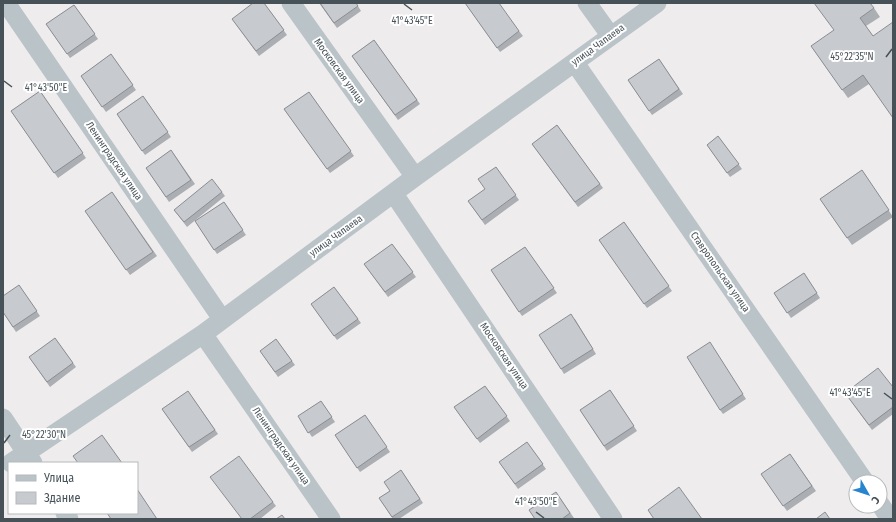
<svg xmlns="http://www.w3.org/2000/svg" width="896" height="522" viewBox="0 0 896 522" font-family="'Fira Sans Condensed',sans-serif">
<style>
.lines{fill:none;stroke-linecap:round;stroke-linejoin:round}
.street{stroke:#b9c3c8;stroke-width:19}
.wall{fill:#abaeb2}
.building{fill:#c7cacf;stroke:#8b8d91}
.ticks{fill:none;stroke:#465258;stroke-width:1.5}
.labels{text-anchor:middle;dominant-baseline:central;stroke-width:4;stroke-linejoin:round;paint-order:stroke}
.street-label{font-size:10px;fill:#465258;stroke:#fff}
.ticks-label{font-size:10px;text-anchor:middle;fill:#465258;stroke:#fff;stroke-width:4;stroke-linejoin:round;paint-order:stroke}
</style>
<rect width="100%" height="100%" fill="#efeced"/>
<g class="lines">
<!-- street -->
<path class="street" d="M 6,3 L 222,319
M 291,3 L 415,177
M 587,3 L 610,35
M 575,63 L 865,482
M 394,194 L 613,519
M 203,334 L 331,519
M 3,418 L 33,463
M 11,463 L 203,334 L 415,177 L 657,3
M 880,504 L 890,519
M 65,513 L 69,519"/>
</g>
<!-- wall -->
<path class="wall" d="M 264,3 L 287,35 L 259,56 L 232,19 Z
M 319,3 L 356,3 L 361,11 L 337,28 Z
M 465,3 L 519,31 L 523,36 L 500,52 Z
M 74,5 L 98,39 L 70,58 L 46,24 Z
M 874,8 L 880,17 L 866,26 L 873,36 L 869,84 L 848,98 L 811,46 Z
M 374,40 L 420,104 L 398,120 L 352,56 Z
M 111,54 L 136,90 L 106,112 L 81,76 Z
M 659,59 L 683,94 L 652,115 L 628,80 Z
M 40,91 L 86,158 L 58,178 L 11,111 Z
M 309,92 L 354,156 L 330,173 L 284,109 Z
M 143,96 L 171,137 L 145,155 L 117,114 Z
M 557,125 L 603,188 L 578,207 L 532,144 Z
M 718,136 L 742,169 L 730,177 L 707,145 Z
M 171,150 L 195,184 L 169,202 L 146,168 Z
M 496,167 L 519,200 L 485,225 L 468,201 L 485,189 Z
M 862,170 L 893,217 L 852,245 L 820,199 Z
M 112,192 L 157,256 L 130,275 L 85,211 Z
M 222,192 L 225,196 L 187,227 L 174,210 Z
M 224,202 L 246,235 L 217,254 L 195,221 Z
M 624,222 L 672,291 L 647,308 L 599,240 Z
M 392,244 L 416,277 L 388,297 L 364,264 Z
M 525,247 L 557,293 L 522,316 L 491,270 Z
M 804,273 L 820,298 L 791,318 L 774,293 Z
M 19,285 L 40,316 L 16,332 L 3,312 Z
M 334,287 L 361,323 L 337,340 L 311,304 Z
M 575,319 L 596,354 L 564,374 L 561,369 Z
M 55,338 L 76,367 L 50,387 L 29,357 Z
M 276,339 L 295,365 L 278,377 L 260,351 Z
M 713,347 L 746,399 L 723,414 L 720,410 Z
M 485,386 L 510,421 L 480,443 L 454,407 Z
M 893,387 L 893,414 L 872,430 L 845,393 Z
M 610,390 L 637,431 L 607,451 L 580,410 Z
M 188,391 L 218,434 L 192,452 L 162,409 Z
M 321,401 L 335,422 L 312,437 L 298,416 Z
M 365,415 L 390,452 L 360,472 L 335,435 Z
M 527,442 L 546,469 L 518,489 L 499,462 Z
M 790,454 L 816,491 L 787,511 L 761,474 Z
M 401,470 L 423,503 L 399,519 L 393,519 L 379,498 L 390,491 Z
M 556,492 L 574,518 L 572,519 L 535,519 Z
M 273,502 L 276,506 L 260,519 L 241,519 Z"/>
<!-- building -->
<path class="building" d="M 253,3 L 264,3 L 284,30 L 256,51 L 232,19 Z
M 320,3 L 356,3 L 358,6 L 334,23 Z
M 465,3 L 499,3 L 519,31 L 497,48 Z
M 814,3 L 870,3 L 874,8 L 860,18 L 873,36 L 893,22 L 893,118 L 863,75 L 842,90 L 811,46 L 834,30 Z
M 74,5 L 95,34 L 67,54 L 46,24 Z
M 374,40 L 417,100 L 395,115 L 352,56 Z
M 111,54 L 133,85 L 102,107 L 81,76 Z
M 659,59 L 679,89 L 649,111 L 628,80 Z
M 40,91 L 83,153 L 54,173 L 11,111 Z
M 309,92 L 351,151 L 327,169 L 284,109 Z
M 143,96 L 168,132 L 142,151 L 117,114 Z
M 557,125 L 600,184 L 575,202 L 532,144 Z
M 718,136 L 739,164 L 727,173 L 707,145 Z
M 171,150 L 191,180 L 166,197 L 146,168 Z
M 496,167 L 516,195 L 482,220 L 468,201 L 485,189 L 478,179 Z
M 862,170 L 889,210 L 847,238 L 820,199 Z
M 212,179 L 222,192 L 184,222 L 174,210 Z
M 112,192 L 153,252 L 126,270 L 85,211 Z
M 224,202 L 243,230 L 214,250 L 195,221 Z
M 624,222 L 669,286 L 644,304 L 599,240 Z
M 392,244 L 413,272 L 385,292 L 364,264 Z
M 525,247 L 554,288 L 519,312 L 491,270 Z
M 804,273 L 817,293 L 787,313 L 774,293 Z
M 19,285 L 37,311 L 13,327 L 3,312 L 3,296 Z
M 334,287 L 358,319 L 334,336 L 311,304 Z
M 571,314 L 593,349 L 561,369 L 539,335 Z
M 55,338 L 73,363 L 47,382 L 29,357 Z
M 276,339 L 292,361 L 275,372 L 260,351 Z
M 710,342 L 743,394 L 720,410 L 687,357 Z
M 878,368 L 893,387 L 893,407 L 869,425 L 845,393 Z
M 485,386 L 507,416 L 477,439 L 454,407 Z
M 610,390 L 634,426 L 604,446 L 580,410 Z
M 188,391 L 215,430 L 189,447 L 162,409 Z
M 321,401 L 332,417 L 308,433 L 298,416 Z
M 365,415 L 387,447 L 357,468 L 335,435 Z
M 102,435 L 122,463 L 78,463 L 73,456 Z
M 527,442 L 543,464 L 515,484 L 499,462 Z
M 790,454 L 812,486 L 783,506 L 761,474 Z
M 239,456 L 273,502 L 250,519 L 242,519 L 210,477 Z
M 401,470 L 420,499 L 392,517 L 379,498 L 390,491 L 384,482 Z
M 679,487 L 702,519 L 654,519 L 648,510 Z
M 137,489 L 157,519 L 111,519 L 107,513 L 137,513 Z
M 556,492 L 570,513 L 562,519 L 535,519 L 529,510 Z
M 825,512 L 830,519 L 816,519 Z
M 282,515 L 285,519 L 276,519 Z"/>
<!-- ticks -->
<path class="ticks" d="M 404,4 L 412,10M 886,57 L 892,49M 4,81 L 12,87M 884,393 L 892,399M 4,443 L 10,435M 536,512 L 544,518"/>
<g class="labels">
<!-- street labels -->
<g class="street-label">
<text transform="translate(598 45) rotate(-36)">улица Чапаева</text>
<text transform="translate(339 71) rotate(54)">Московская улица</text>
<text transform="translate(114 161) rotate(56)">Ленинградская улица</text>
<text transform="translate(336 236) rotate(-36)">улица Чапаева</text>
<text transform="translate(720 272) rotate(55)">Ставропольская улица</text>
<text transform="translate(504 356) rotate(56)">Московская улица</text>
<text transform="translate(281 446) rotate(55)">Ленинградская улица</text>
</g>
</g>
<g class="ticks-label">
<text x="412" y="24">41°43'45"E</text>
<text x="852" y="60">45°22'35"N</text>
<text x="46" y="91">41°43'50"E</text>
<text x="850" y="396">41°43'45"E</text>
<text x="44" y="438">45°22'30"N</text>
<text x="536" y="505">41°43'50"E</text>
</g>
<!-- border -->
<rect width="896" height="522" fill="none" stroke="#465258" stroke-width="8"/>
<!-- legend -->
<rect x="8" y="462" width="130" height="52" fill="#ffffff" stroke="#b5babc"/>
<rect x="16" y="475" width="20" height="6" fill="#b9c3c8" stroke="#b5babc"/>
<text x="44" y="482" font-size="12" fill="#465258">Улица</text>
<rect x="16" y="492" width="20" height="12" fill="#c7cacf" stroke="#b5babc"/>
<text x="44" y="502" font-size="12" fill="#465258">Здание</text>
<!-- north arrow -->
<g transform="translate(868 494) rotate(129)"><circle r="19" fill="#ffffff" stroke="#b5babc"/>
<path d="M0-3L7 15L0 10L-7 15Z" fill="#2884ce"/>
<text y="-6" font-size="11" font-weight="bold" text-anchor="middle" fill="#465258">С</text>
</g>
</svg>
